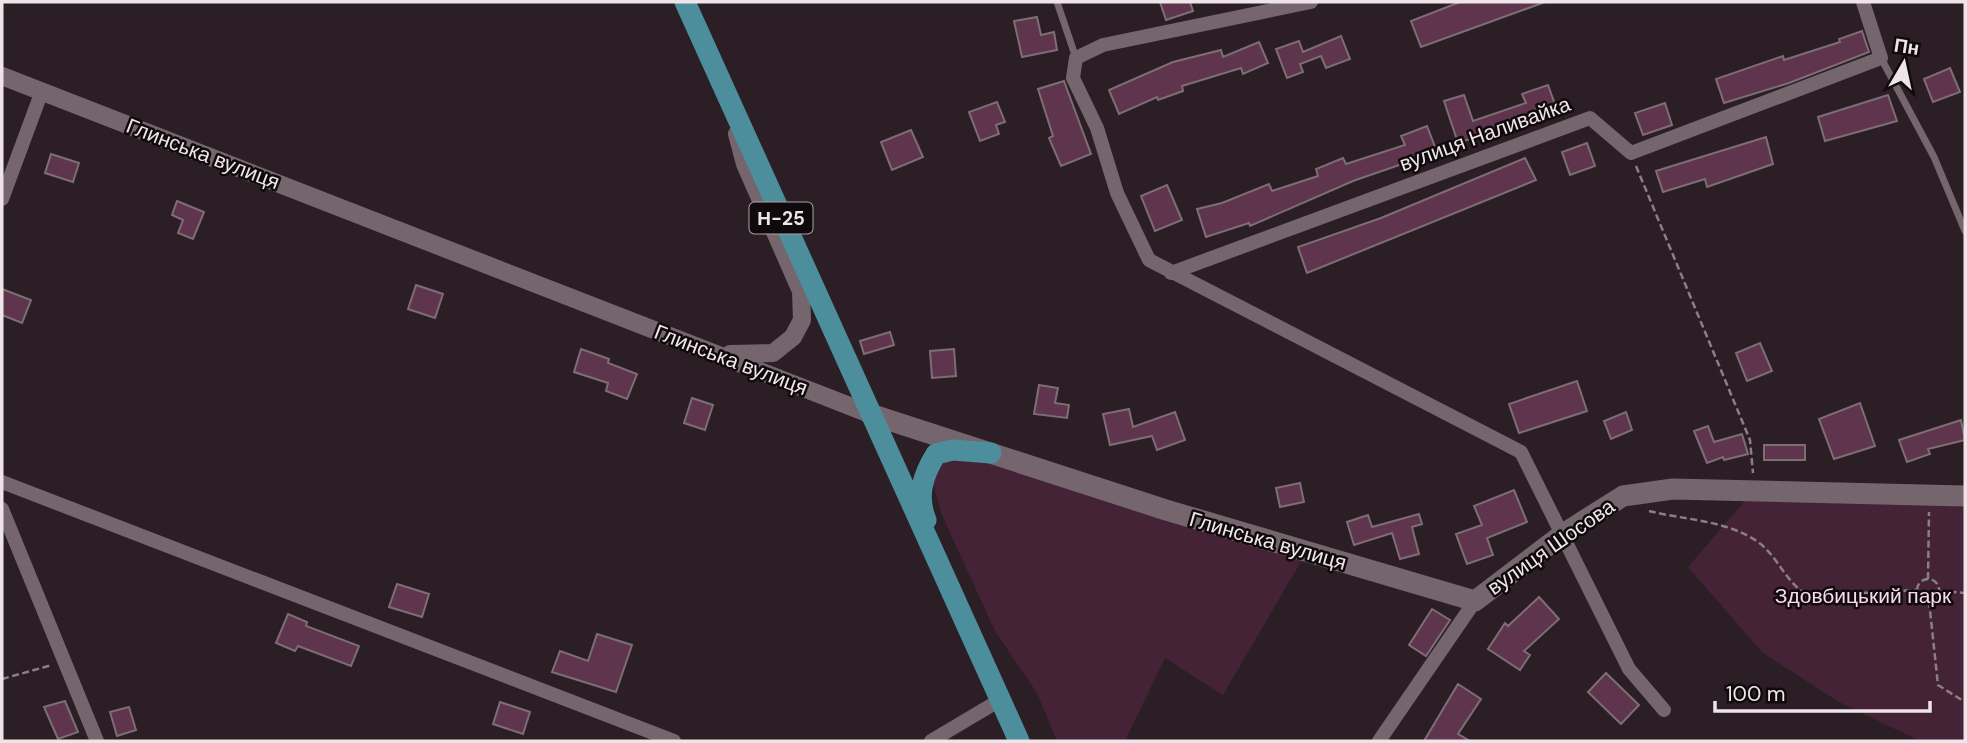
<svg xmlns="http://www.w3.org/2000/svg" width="1967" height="743" viewBox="0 0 1967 743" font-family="'DM Sans',sans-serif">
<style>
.green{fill:#452337}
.building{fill:#5f354d;stroke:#7d6d75;stroke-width:2}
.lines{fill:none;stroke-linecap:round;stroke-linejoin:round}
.path{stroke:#897f84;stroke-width:2.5;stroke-dasharray:7 3.5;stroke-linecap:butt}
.service{stroke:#75666e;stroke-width:7}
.minor{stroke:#75666e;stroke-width:14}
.tertiary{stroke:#75666e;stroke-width:18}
.secondary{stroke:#75666e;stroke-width:21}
.primary{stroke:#4d8e9d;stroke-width:21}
.labels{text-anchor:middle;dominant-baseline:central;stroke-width:5;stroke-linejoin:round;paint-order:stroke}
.shield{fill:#100a0d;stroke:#aba3a7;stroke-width:2}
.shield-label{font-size:19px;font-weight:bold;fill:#eee5e9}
.street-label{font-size:21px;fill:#eee5e9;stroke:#100a0d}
.park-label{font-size:21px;fill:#f8dae9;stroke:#100a0d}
</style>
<rect width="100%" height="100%" fill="#2b1f25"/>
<!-- green -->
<path class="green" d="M 946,449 L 1307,551 L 1223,695 L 1165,658 L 1125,741 L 1057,741 L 1037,693 L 995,631 L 942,515 L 932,481 Z
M 1755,489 L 1965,497 L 1965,741 L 1920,741 L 1839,702 L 1762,652 L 1688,567 Z"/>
<!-- building -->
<path class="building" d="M 1160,2 L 1190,2 L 1193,11 L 1166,20 Z
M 1460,2 L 1545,2 L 1421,47 L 1411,21 Z
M 1037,17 L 1041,35 L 1054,32 L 1057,50 L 1022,57 L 1014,21 Z
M 1862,31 L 1869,52 L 1789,83 L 1724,103 L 1716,79 L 1783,56 L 1784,60 L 1840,42 L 1839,39 Z
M 1341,36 L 1350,59 L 1326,68 L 1321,56 L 1300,64 L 1303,72 L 1287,78 L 1276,49 L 1299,41 L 1303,52 Z
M 1259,42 L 1268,63 L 1243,74 L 1241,68 L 1182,86 L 1183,91 L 1158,100 L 1157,97 L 1119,114 L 1109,90 L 1173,62 L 1221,50 L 1223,57 Z
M 1950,68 L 1960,92 L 1933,102 L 1924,79 Z
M 1064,81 L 1091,154 L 1061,166 L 1049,138 L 1053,136 L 1038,89 Z
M 1548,85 L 1557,110 L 1458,143 L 1444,101 L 1464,95 L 1473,121 L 1526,103 L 1522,94 Z
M 1888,95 L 1897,121 L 1825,141 L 1818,117 Z
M 997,102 L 1005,122 L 996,125 L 999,134 L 980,141 L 969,112 Z
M 1665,103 L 1672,125 L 1643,135 L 1635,113 Z
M 1427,126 L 1437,152 L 1353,181 L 1250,226 L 1249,223 L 1206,237 L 1197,209 L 1222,203 L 1269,184 L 1272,191 L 1318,176 L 1316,169 L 1343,158 L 1346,164 L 1405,145 L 1401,136 Z
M 911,130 L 923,157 L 892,170 L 881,142 Z
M 1766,137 L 1773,164 L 1707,187 L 1705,179 L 1663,192 L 1656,171 Z
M 1587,143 L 1595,166 L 1570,175 L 1562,152 Z
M 51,154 L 79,163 L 73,182 L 45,173 Z
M 1525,158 L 1536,180 L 1307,273 L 1298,247 L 1381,218 Z
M 1167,185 L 1182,220 L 1155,231 L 1141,196 Z
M 177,201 L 204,212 L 193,239 L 178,233 L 183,220 L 172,215 Z
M 416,285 L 443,294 L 435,318 L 408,309 Z
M 2,289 L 31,300 L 22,323 L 2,315 Z
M 890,332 L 894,345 L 864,354 L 860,341 Z
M 1760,343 L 1772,371 L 1747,381 L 1736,353 Z
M 581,349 L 609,359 L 608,363 L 637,374 L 627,399 L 606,391 L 608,383 L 574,372 Z
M 954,349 L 956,376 L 932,378 L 930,351 Z
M 1577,381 L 1587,411 L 1519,433 L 1509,404 Z
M 1039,385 L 1058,388 L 1055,403 L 1069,405 L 1067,418 L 1034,414 Z
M 692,398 L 713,405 L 705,430 L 684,423 Z
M 1860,403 L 1875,446 L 1834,459 L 1819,419 Z
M 1129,409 L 1133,427 L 1175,412 L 1185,440 L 1157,450 L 1152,436 L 1110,445 L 1103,414 Z
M 1626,412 L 1632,430 L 1611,439 L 1604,421 Z
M 1961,420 L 1965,440 L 1928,449 L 1930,454 L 1907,462 L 1899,440 Z
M 1708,426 L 1714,442 L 1742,434 L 1748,454 L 1724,460 L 1723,457 L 1707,463 L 1694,431 Z
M 1764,445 L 1805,445 L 1805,460 L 1764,460 Z
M 1300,483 L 1304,502 L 1280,507 L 1276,488 Z
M 1514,490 L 1527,522 L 1487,538 L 1493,555 L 1467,564 L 1456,534 L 1482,525 L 1474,506 Z
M 1419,514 L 1422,524 L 1412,527 L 1419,554 L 1400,559 L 1392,533 L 1354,545 L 1347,522 L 1368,515 L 1372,527 Z
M 397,584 L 429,594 L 422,617 L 389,607 Z
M 1539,597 L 1559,619 L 1524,651 L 1530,655 L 1520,670 L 1488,649 L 1505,623 L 1508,626 Z
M 1432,609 L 1450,620 L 1426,656 L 1409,645 Z
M 288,614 L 307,622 L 306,626 L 359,646 L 351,666 L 298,646 L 295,651 L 276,643 Z
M 597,634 L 632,645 L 616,692 L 552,672 L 560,651 L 588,661 Z
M 1606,673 L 1639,705 L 1621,724 L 1588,692 Z
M 1458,684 L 1481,699 L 1458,734 L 1470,741 L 1424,741 Z
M 65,701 L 78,732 L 58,739 L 44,707 Z
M 500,702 L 530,712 L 523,734 L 493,724 Z
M 129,707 L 136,730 L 117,736 L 110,712 Z"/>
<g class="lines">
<!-- path -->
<path class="path" d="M 1636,166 L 1750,440 L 1753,473
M 1649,511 C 1684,520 1727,520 1758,542 C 1779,557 1786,585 1810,596 L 1916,590
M1917 590a11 11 0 1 1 22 0a11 11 0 1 1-22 0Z
M 1928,579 L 1929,512
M 1939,591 L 1965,593
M 1929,601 L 1938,685 L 1965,702
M 2,679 L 52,665"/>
<!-- service -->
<path class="service" d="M 1057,2 L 1076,58
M 1881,58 L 1934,157 L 1965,231"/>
<!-- minor -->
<path class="minor" d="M 1311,2 L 1103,45 L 1076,58 L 1073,78 L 1097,128 L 1117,193 L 1149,260 L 1521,452 L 1629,669 L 1664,710
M 2,199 L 42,91
M 1171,273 L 1590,118 L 1631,153 L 1881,58 L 1863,2
M 2,482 L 674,741
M 2,509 L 97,741
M 931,741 L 1000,700
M 1379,741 L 1475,601"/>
<!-- tertiary -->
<path class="tertiary" d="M 2,76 L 870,414
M 730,354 L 773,353 L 793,337 L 802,320 L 801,291 L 745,164 L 737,134"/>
<!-- secondary -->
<path class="secondary" d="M 870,414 L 1166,510 L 1475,601 L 1563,534 L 1623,496 L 1673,489 L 1965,496"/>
<!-- primary -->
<path class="primary" d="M 685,2 L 1019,741
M 926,520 C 916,496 923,475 936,454 L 953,450 L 991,453"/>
</g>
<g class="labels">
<!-- shield labels -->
<rect class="shield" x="749.5" y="202.5" width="63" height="31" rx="5"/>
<g class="shield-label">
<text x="781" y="218">Н-25</text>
</g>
<!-- street labels -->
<g class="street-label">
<text transform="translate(1485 134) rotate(-20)">вулиця Наливайка</text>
<text transform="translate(203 154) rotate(21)">Глинська вулиця</text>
<text transform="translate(731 360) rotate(21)">Глинська вулиця</text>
<text transform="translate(1268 541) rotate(16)">Глинська вулиця</text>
<text transform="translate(1551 547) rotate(-35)">вулиця Шосова</text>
</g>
<!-- park labels -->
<g class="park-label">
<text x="1863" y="596">Здовбицький парк</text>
</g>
</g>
<!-- border -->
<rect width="1967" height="743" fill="none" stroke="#eee5e9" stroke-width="7"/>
<!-- north arrow -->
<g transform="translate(1904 63) rotate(9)" stroke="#100a0d" stroke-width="5" paint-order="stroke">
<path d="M0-5L12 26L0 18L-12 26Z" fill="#eee5e9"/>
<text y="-10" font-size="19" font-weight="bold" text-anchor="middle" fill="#eee5e9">Пн</text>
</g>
<!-- scale -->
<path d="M1715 701v10h215v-10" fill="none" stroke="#eee5e9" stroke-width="3.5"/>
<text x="1726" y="701" font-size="21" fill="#eee5e9" stroke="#100a0d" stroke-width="5" paint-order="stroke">100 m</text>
</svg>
